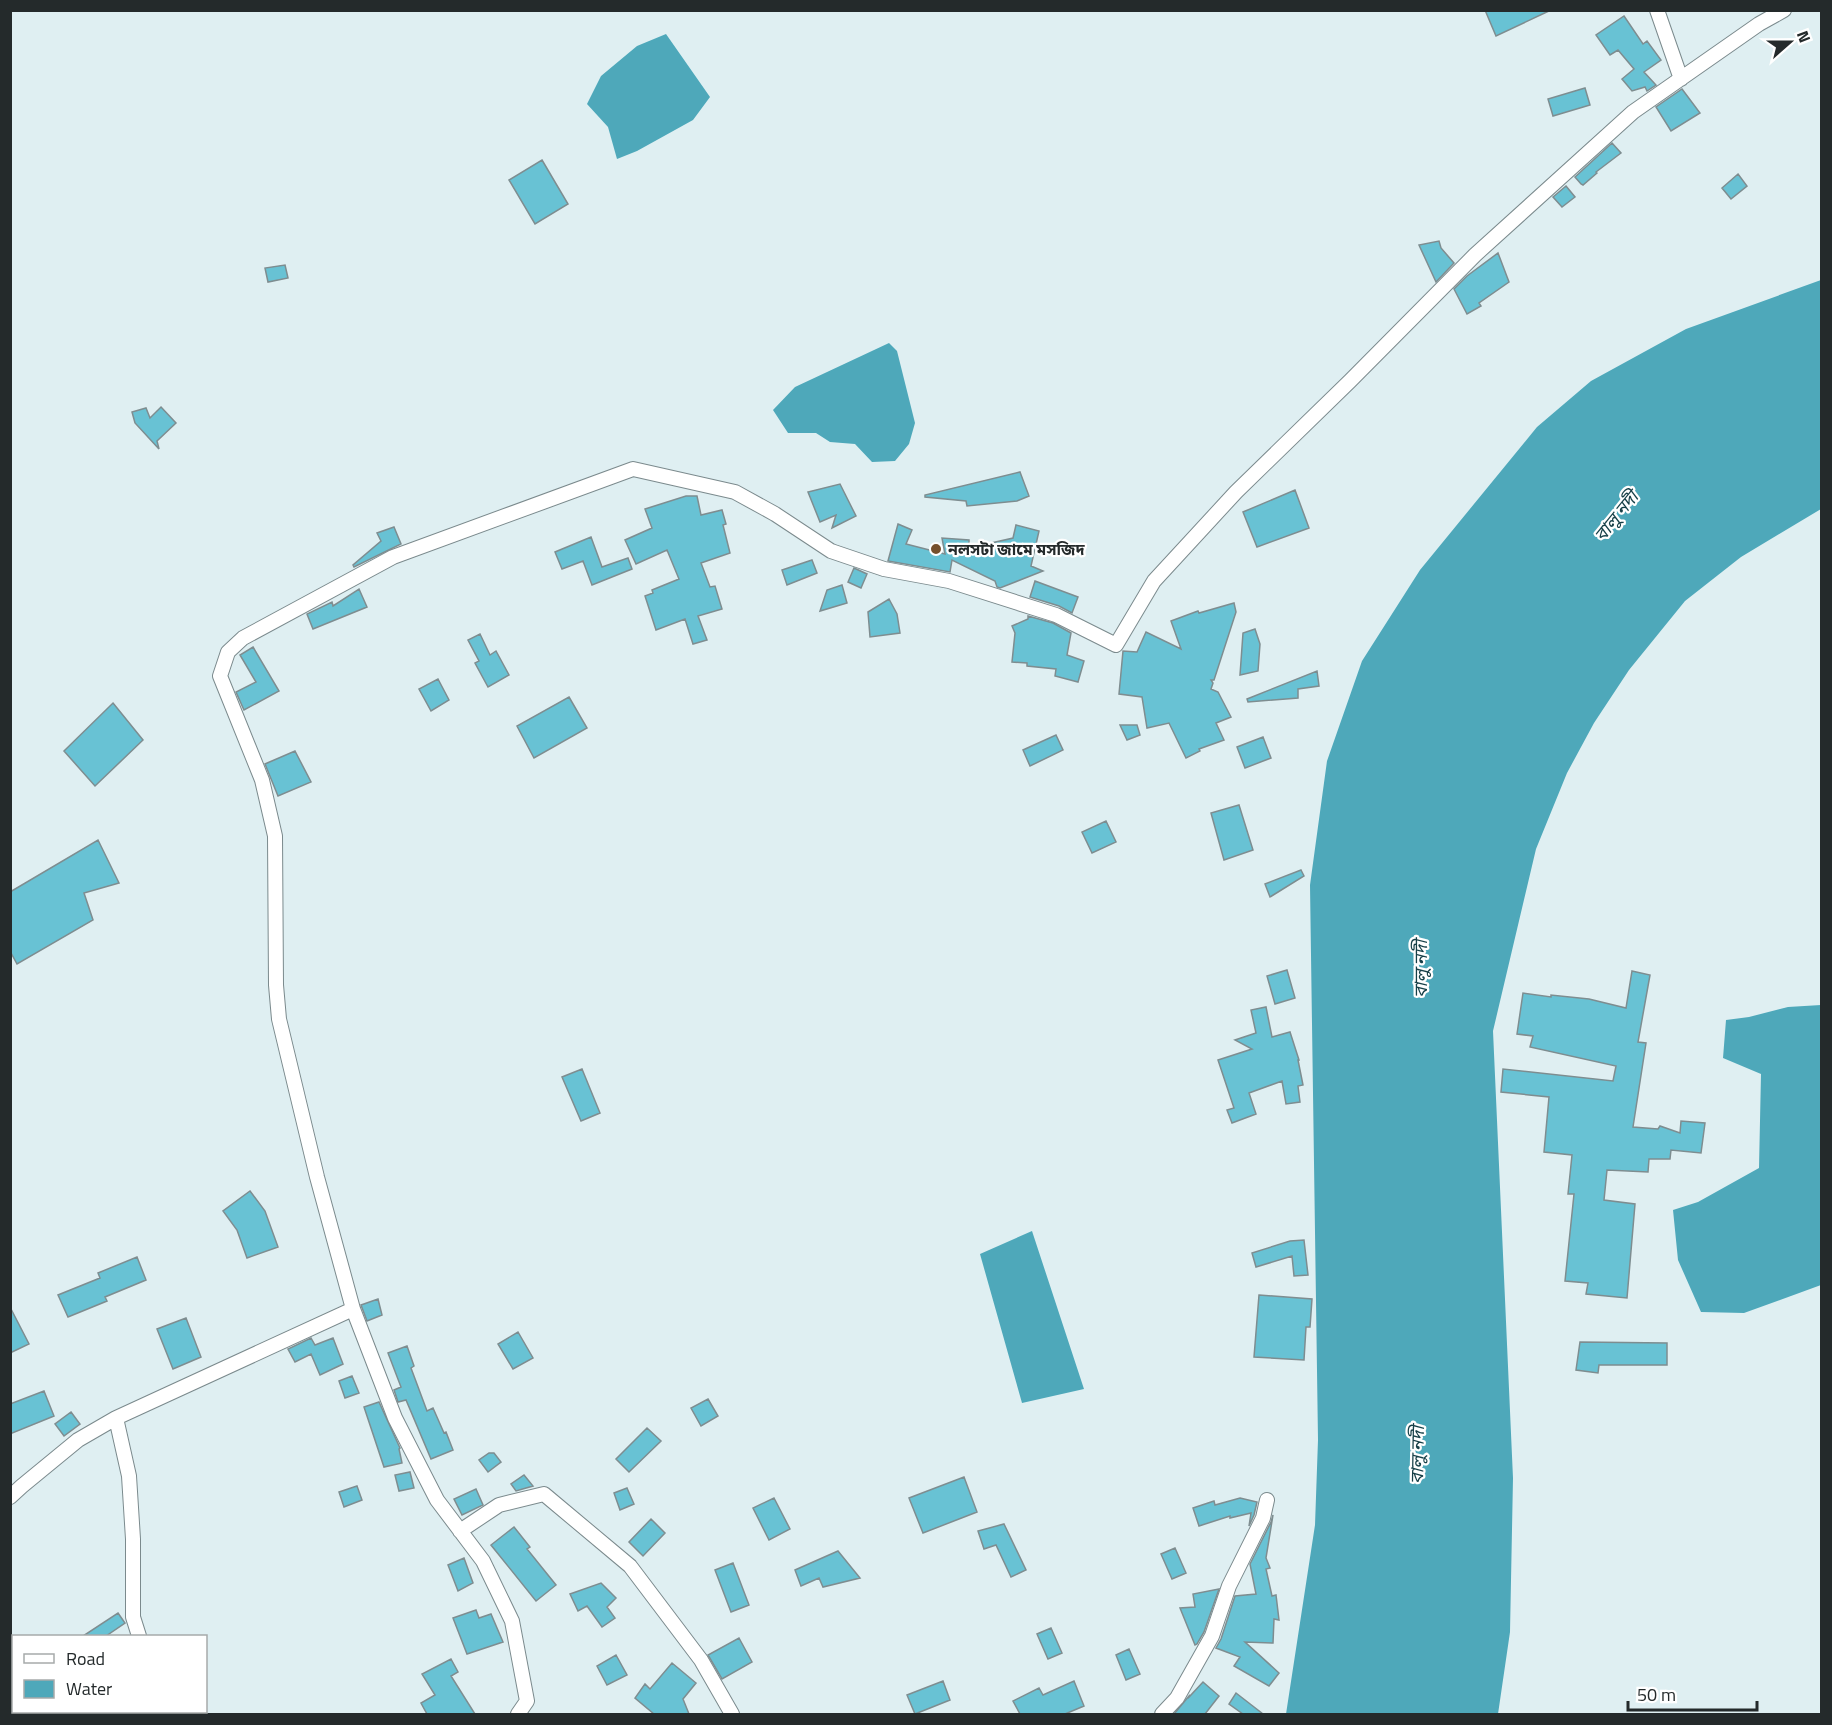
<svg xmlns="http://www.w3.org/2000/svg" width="1832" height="1725" viewBox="0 0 1832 1725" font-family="'Titillium Web','Noto Sans Bengali',sans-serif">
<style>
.water{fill:#4ea8ba}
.building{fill:#68c2d4;stroke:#7e8d90;stroke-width:1.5}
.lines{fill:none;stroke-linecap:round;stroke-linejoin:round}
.street-casing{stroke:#7b8a8d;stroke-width:16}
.street{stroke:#fff;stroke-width:14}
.poi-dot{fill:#76502c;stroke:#fff;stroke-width:2}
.labels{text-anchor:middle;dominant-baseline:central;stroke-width:4.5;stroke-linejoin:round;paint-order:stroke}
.poi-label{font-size:16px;font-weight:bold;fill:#242a2b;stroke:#fff;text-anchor:start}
.water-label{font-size:18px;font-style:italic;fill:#163f47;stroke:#fff}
</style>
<rect width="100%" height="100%" fill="#dfeff2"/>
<!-- water -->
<path class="water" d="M 666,34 L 710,97 L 693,120 L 637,151 L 617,159 L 608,127 L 587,104 L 601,76 L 637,46 Z
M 1821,280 L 1821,509 L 1741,557 L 1685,601 L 1629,670 L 1594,723 L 1567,773 L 1536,849 L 1493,1031 L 1513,1478 L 1510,1632 L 1498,1714 L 1286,1714 L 1315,1525 L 1318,1440 L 1310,885 L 1327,761 L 1362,661 L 1420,570 L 1537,427 L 1591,381 L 1686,329 Z
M 889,343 L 897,351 L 915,423 L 909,444 L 895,461 L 872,462 L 855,444 L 830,442 L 816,433 L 788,433 L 773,410 L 795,387 Z
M 1821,1005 L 1821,1285 L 1744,1313 L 1701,1312 L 1678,1260 L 1673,1210 L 1698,1202 L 1759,1168 L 1761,1074 L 1723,1058 L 1726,1020 L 1749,1017 L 1788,1007 Z
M 1032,1231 L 1084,1389 L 1022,1403 L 980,1254 Z"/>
<!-- building -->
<path class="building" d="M 1485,10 L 1551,10 L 1496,36 Z
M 1624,16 L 1643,44 L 1647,41 L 1661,60 L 1644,72 L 1656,85 L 1647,91 L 1645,87 L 1632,91 L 1622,79 L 1634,69 L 1618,50 L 1610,55 L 1596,35 Z
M 1585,88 L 1590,105 L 1553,116 L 1548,99 Z
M 1682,89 L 1700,113 L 1671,131 L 1656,107 Z
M 1612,143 L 1621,153 L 1596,172 L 1597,173 L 1583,185 L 1581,184 L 1575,177 Z
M 542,160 L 568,204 L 535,224 L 509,180 Z
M 1738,174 L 1747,186 L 1731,199 L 1722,188 Z
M 1566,186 L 1575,197 L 1562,207 L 1553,197 Z
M 1439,241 L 1441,248 L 1454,263 L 1436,282 L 1419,245 Z
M 1498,253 L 1509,282 L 1479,303 L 1481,306 L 1467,314 L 1454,289 L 1467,276 Z
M 285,265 L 288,278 L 268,282 L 265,268 Z
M 161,407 L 176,423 L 157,441 L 159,449 L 135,423 L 132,412 L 146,408 L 150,418 Z
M 1020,472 L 1029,496 L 1017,501 L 967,506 L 966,501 L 925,497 L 925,495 Z
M 840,484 L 856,516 L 832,528 L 836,515 L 820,522 L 808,492 Z
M 1295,490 L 1309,528 L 1257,547 L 1243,512 Z
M 686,496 L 697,496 L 701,515 L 722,510 L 726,524 L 723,525 L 730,553 L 701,563 L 710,587 L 715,586 L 722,609 L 698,616 L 707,640 L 693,644 L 685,619 L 656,630 L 645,596 L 653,593 L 652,590 L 679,579 L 667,550 L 636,564 L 625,540 L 652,528 L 645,509 Z
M 898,524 L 912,530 L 906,544 L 945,554 L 942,538 L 969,540 L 969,548 L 1013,538 L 1016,525 L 1039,531 L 1031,566 L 1043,571 L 1000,588 L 997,587 L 995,581 L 952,560 L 950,572 L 888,561 Z
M 394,527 L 401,544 L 354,567 L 353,565 L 381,541 L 377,533 Z
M 591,537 L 602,567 L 628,558 L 632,569 L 592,585 L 583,561 L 562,569 L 555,552 Z
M 812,560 L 817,573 L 787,585 L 782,570 Z
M 854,568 L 867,574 L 861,588 L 848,582 Z
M 1035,581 L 1078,597 L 1072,613 L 1059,606 L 1030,597 Z
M 842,585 L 847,603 L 820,611 L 827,590 Z
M 359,589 L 367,607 L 313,629 L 307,614 L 332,602 L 333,606 Z
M 889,599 L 897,614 L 900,633 L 870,637 L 868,612 Z
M 1234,603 L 1236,612 L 1214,680 L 1211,680 L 1213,683 L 1211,689 L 1218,692 L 1231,717 L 1216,723 L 1224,740 L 1199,749 L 1200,751 L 1186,758 L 1169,723 L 1147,728 L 1142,697 L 1119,694 L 1123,651 L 1137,652 L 1146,632 L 1181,649 L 1171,621 L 1198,611 L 1199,613 Z
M 1028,616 L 1053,623 L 1071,633 L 1067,655 L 1084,661 L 1078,682 L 1055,676 L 1056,669 L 1027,666 L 1027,663 L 1012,662 L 1015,633 L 1012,626 L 1028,619 Z
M 1255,629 L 1260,644 L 1258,671 L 1240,675 L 1243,633 Z
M 480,634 L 490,655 L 496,651 L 509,675 L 488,687 L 475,663 L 479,661 L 468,640 Z
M 253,647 L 279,691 L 244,710 L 236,692 L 256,682 L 240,655 Z
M 1317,671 L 1319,686 L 1298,689 L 1298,698 L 1248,702 L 1247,699 Z
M 438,679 L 449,700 L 431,711 L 419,689 Z
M 569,697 L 587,728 L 534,758 L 517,726 Z
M 113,703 L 143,740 L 95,786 L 64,751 Z
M 1120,725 L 1137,725 L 1140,735 L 1127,740 Z
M 1056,735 L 1063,750 L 1030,766 L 1023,750 Z
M 1263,737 L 1271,758 L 1245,768 L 1237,747 Z
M 295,751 L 311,782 L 278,796 L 265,764 Z
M 1239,805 L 1253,850 L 1224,860 L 1211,813 Z
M 1106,821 L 1116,842 L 1092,853 L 1082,832 Z
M 98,840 L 119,883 L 84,893 L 93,920 L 17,964 L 10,951 L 10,892 Z
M 1301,870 L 1304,876 L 1270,897 L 1265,884 Z
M 1287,970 L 1295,998 L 1275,1004 L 1267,976 Z
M 1632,971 L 1650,975 L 1638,1042 L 1646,1043 L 1633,1127 L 1658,1129 L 1660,1126 L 1680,1133 L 1681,1121 L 1705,1123 L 1701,1153 L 1671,1150 L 1670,1159 L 1649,1159 L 1648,1172 L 1607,1170 L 1604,1200 L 1635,1204 L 1627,1298 L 1586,1294 L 1588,1283 L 1565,1281 L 1574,1194 L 1568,1194 L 1572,1155 L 1544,1152 L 1549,1097 L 1501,1092 L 1503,1069 L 1613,1081 L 1616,1066 L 1530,1047 L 1533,1036 L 1517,1034 L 1523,993 L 1551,997 L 1551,995 L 1589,999 L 1626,1008 Z
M 1266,1007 L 1272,1037 L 1290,1032 L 1299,1060 L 1298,1060 L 1303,1085 L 1298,1086 L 1300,1102 L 1286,1104 L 1282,1081 L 1249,1093 L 1256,1114 L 1232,1123 L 1227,1110 L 1234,1108 L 1218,1060 L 1252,1049 L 1235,1040 L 1256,1033 L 1251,1010 Z
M 582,1069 L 600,1113 L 581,1121 L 562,1077 Z
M 250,1191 L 265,1211 L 278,1247 L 247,1258 L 237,1230 L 223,1211 Z
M 1304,1240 L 1308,1275 L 1294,1276 L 1292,1256 L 1256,1267 L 1252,1253 L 1290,1241 Z
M 137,1257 L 146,1280 L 105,1297 L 107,1301 L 68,1317 L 58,1295 L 100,1278 L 98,1273 Z
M 1259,1295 L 1312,1299 L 1310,1327 L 1306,1327 L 1304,1360 L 1254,1357 Z
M 378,1299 L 382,1315 L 367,1321 L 361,1305 Z
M 10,1307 L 29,1344 L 10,1353 Z
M 186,1318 L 201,1357 L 173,1369 L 157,1329 Z
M 518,1332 L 533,1358 L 513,1369 L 498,1344 Z
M 311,1338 L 315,1345 L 333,1338 L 343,1364 L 320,1375 L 311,1354 L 295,1362 L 288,1349 Z
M 1580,1342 L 1667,1343 L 1667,1365 L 1599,1365 L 1598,1373 L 1576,1370 Z
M 407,1346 L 414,1366 L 411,1368 L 427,1411 L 433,1408 L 444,1433 L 446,1432 L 453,1450 L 431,1459 L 406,1400 L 398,1402 L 394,1390 L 401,1387 L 388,1353 Z
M 352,1376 L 359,1393 L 345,1398 L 339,1381 Z
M 44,1391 L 54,1416 L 10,1434 L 10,1404 Z
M 708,1399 L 718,1416 L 701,1426 L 691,1408 Z
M 379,1402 L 400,1448 L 399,1449 L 402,1463 L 384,1467 L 364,1407 Z
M 71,1412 L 80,1424 L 64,1436 L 55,1424 Z
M 647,1428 L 661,1441 L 629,1472 L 616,1459 Z
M 489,1453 L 494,1453 L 501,1462 L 488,1472 L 479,1460 Z
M 410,1472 L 414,1488 L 399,1491 L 395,1475 Z
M 524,1475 L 533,1486 L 516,1491 L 511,1484 Z
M 964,1477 L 977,1512 L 923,1533 L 909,1498 Z
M 357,1486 L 362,1500 L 344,1507 L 339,1492 Z
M 627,1488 L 634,1504 L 620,1510 L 614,1493 Z
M 476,1489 L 483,1505 L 462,1515 L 454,1499 Z
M 774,1498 L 790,1529 L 769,1540 L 753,1508 Z
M 1240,1498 L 1257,1502 L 1254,1515 L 1249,1526 L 1251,1513 L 1230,1518 L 1230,1516 L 1199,1526 L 1193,1508 L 1214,1501 L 1215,1505 Z
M 1273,1515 L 1266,1558 L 1270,1568 L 1266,1569 L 1272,1596 L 1276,1595 L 1279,1620 L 1274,1619 L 1273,1643 L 1245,1642 L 1279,1673 L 1269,1686 L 1234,1666 L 1240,1657 L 1216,1648 L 1221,1639 L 1235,1596 L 1256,1594 L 1250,1564 L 1271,1522 Z
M 651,1519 L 665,1533 L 643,1556 L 629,1542 Z
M 1004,1524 L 1026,1570 L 1011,1577 L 996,1545 L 984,1549 L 978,1531 Z
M 514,1527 L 530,1547 L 527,1549 L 556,1585 L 536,1601 L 491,1545 Z
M 1175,1548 L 1186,1573 L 1172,1579 L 1161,1554 Z
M 838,1551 L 860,1578 L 823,1587 L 819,1578 L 801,1586 L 795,1570 Z
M 464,1558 L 473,1583 L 458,1591 L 448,1565 Z
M 733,1563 L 749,1605 L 731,1612 L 715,1570 Z
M 601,1583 L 616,1598 L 607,1607 L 615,1618 L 602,1627 L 587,1606 L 578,1611 L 570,1594 Z
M 1219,1589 L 1204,1632 L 1197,1644 L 1195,1645 L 1180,1608 L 1195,1607 L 1193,1594 Z
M 476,1610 L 479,1618 L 491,1614 L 503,1642 L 467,1654 L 453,1618 Z
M 118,1613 L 125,1623 L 106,1636 L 83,1636 Z
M 1051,1628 L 1062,1653 L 1048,1659 L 1037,1634 Z
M 739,1638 L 752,1662 L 722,1679 L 708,1655 Z
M 1129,1649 L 1140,1674 L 1126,1680 L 1116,1655 Z
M 616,1655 L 627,1675 L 607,1685 L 597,1666 Z
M 451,1659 L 458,1672 L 451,1676 L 475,1714 L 427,1714 L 421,1703 L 435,1695 L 422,1674 Z
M 672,1663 L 696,1683 L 683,1699 L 689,1714 L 654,1714 L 635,1698 L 645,1684 L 650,1689 Z
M 943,1681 L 950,1700 L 915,1714 L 907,1695 Z
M 1074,1681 L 1084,1706 L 1065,1714 L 1020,1714 L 1013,1701 L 1039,1688 L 1043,1695 Z
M 1203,1682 L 1219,1696 L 1205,1714 L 1174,1714 L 1189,1696 L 1189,1697 Z
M 1236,1693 L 1263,1714 L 1243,1714 L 1229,1704 Z"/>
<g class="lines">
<!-- street casing -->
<g class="street-casing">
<path id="street" d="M 1657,10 L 1681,79
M 116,1418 L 129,1476 L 133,1539 L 133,1617 L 139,1636
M 10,1497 L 22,1486 L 78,1440 L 116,1418 L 353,1309
M 460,1531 L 499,1505 L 544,1494 L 630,1566 L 701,1660 L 732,1714
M 167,1712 L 169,1714
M 131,1714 L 136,1712
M 518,1714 L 527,1701 L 512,1621 L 483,1561 L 437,1500 L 395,1418 L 353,1309 L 317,1177 L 279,1019 L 276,985 L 275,836 L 262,780 L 220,676 L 228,652 L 243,638 L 393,557 L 633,469 L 735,492 L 775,514 L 831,551 L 884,569 L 949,581 L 1056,615 L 1116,645 L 1154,581 L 1236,492 L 1350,381 L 1475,255 L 1633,112 L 1759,24 L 1784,10
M 1162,1714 L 1177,1698 L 1212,1636 L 1229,1586 L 1263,1518 L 1267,1500"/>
</g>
<!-- street -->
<use href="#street" class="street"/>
</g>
<!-- markers -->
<circle class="poi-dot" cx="936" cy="549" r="6"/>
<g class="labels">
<!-- poi labels -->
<g class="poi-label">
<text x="948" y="549">নলসটা জামে মসজিদ</text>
</g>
<!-- water labels -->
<g class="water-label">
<text transform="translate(1616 516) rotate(-51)">বালু নদী</text>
<text transform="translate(1420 969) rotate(-90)">বালু নদী</text>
<text transform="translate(1417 1455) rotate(-89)">বালু নদী</text>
</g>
</g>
<!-- border -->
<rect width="1832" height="1725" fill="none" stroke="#242a2b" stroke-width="24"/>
<!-- legend -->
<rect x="12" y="1635" width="195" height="78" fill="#ffffff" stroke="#a7aaaa" stroke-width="1.5"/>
<rect x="24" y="1654" width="30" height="9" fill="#ffffff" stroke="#a7aaaa" stroke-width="1.5"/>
<text x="66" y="1665" font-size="18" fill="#242a2b">Road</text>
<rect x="24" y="1680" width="30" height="18" fill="#4ea8ba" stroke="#a7aaaa" stroke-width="1.5"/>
<text x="66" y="1695" font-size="18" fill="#242a2b">Water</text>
<!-- north arrow -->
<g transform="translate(1790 42) rotate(69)" stroke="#ffffff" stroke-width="4.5" paint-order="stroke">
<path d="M0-4.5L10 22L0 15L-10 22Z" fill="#242a2b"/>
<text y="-9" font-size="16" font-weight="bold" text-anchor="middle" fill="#242a2b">N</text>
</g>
<!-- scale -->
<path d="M1628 1701v9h129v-9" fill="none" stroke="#242a2b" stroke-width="3"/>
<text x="1637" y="1701" font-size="18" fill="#242a2b" stroke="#ffffff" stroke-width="4.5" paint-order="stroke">50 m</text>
</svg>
